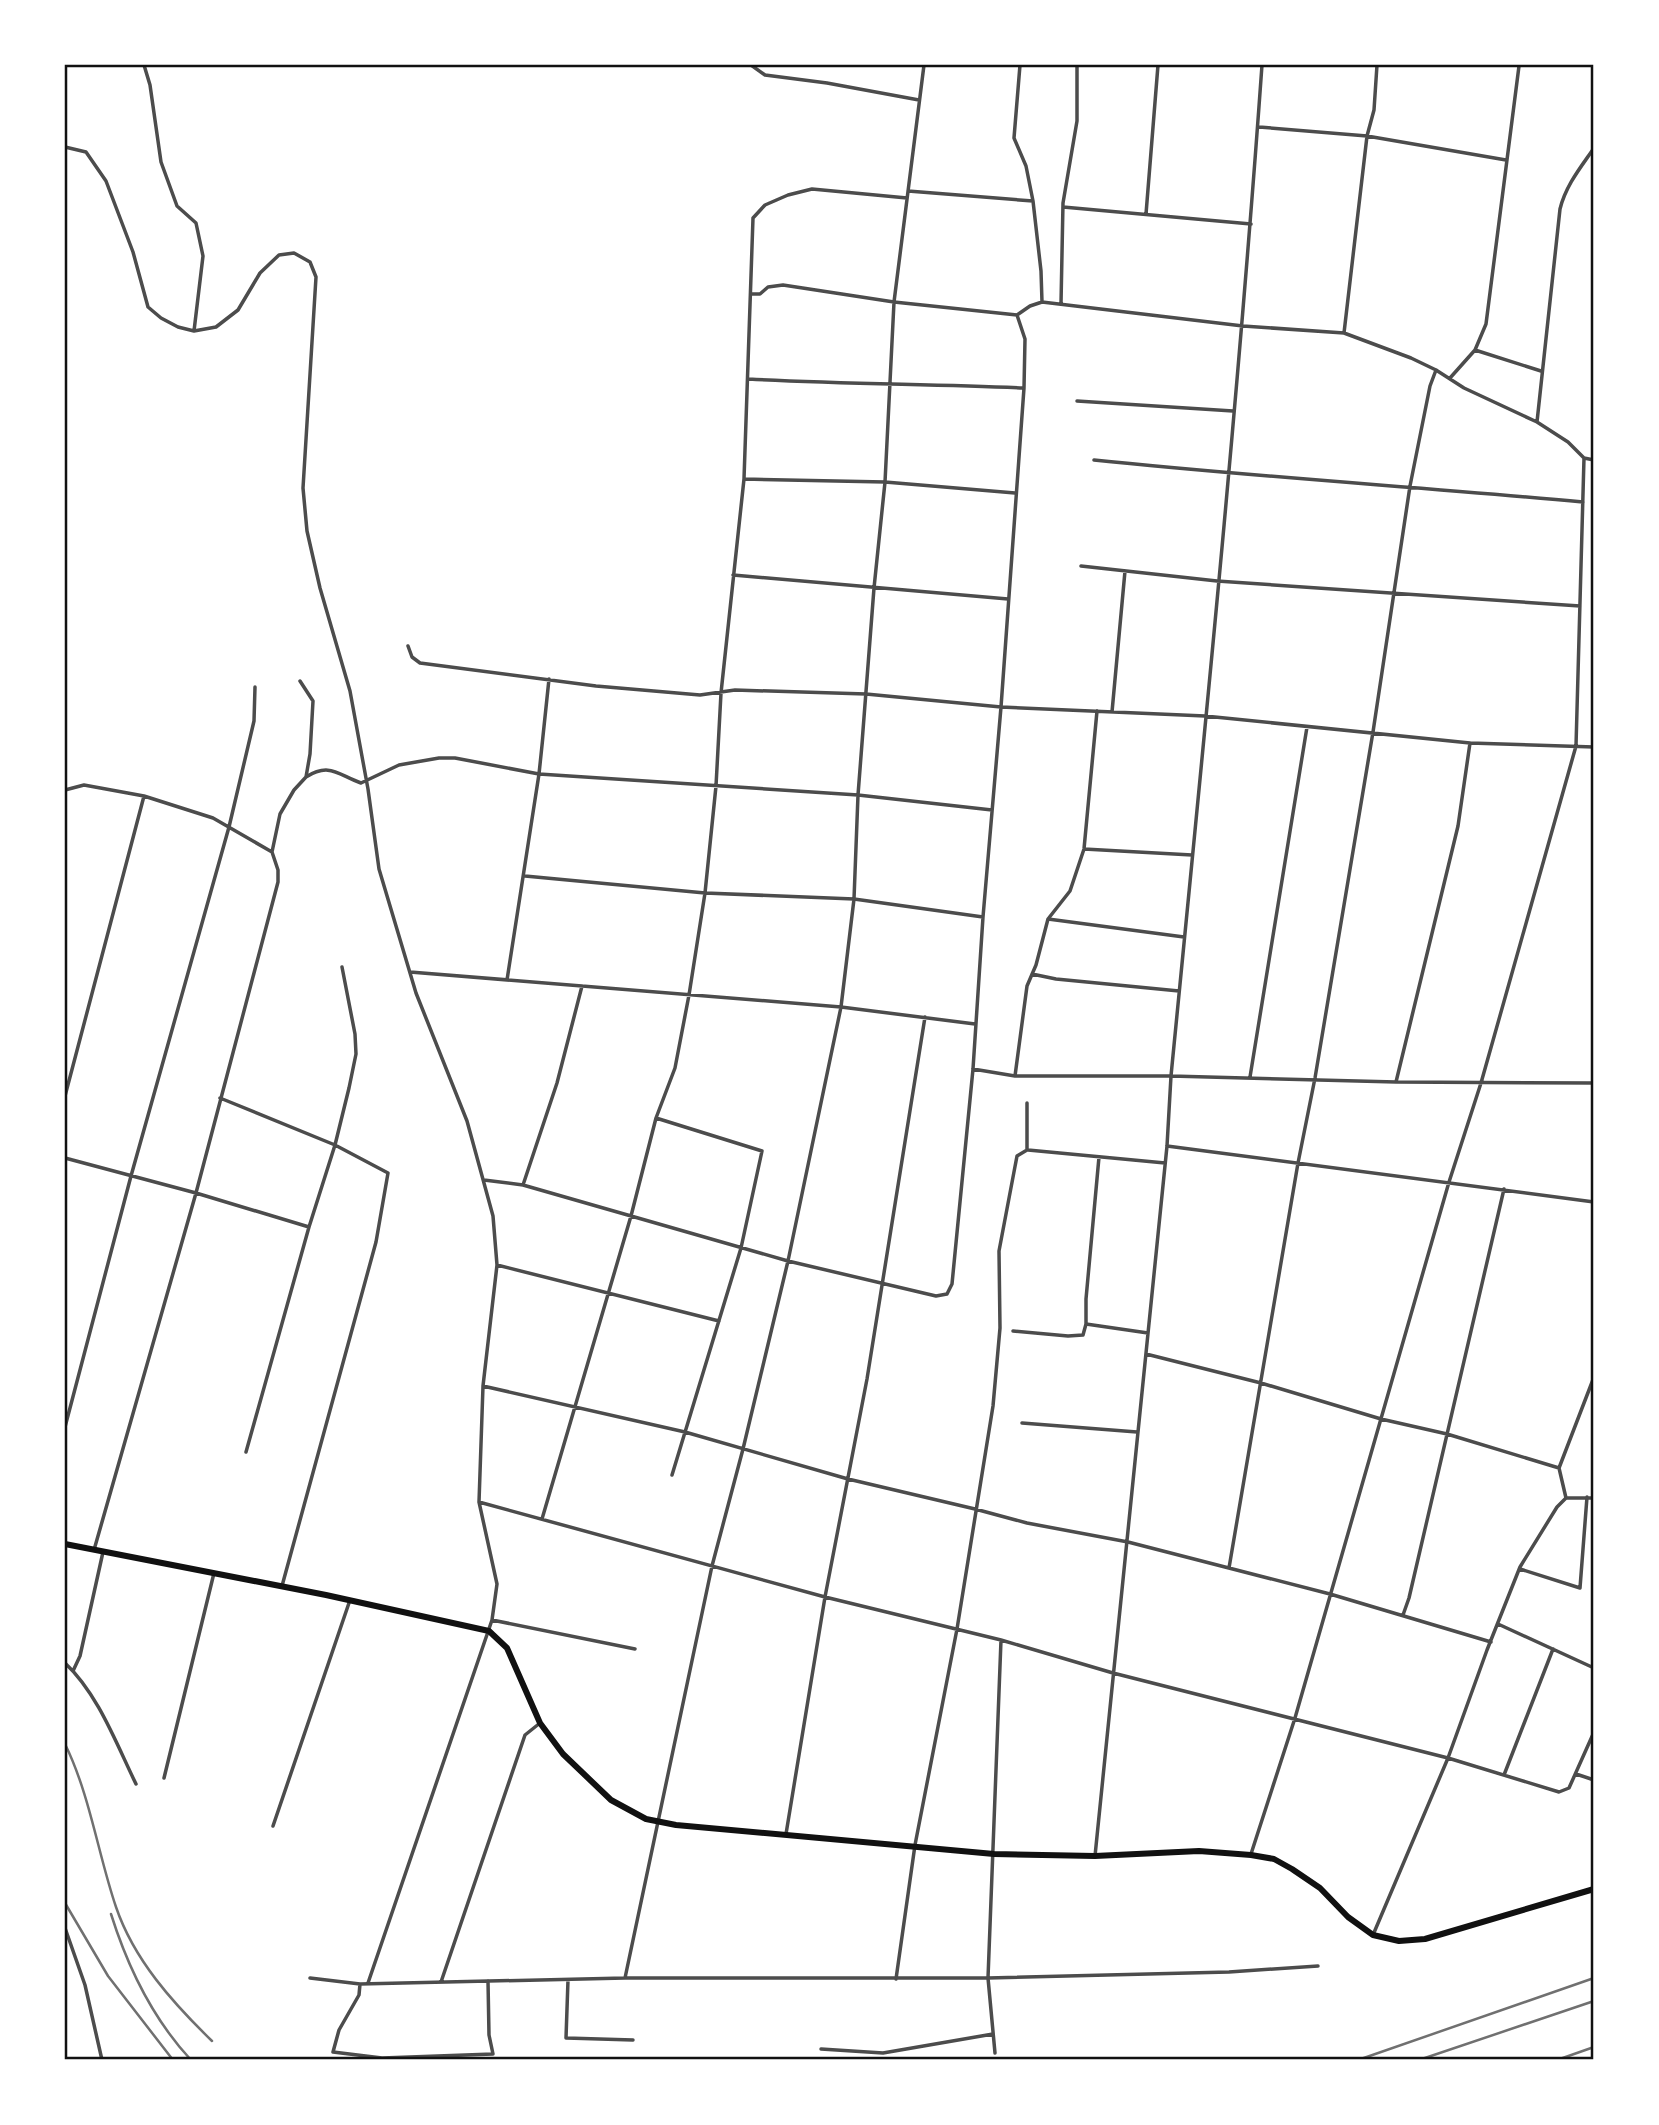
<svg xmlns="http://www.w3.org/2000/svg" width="1659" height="2125" viewBox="0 0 1659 2125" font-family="'Source Sans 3',sans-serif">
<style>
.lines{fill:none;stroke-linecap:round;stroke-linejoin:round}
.minor{stroke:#4c4c4c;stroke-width:3.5}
.primary{stroke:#111;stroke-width:6}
.rail{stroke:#707070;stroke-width:2.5}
.neatline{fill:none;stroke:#111;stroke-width:2.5}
</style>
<rect width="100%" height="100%" fill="#fff"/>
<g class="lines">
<!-- minor -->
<path class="minor" d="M 144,65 L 150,85 L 161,162 L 177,206 L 196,223 L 203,256 L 194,331
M 751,65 L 765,75 L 827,83 L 919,100
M 1020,65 L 1014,138 L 1026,166 L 1033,201 L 1041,271 L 1042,302
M 1259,127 L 1367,136 L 1506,160
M 65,147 L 86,152 L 106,181 L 133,252 L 148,307 L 161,318 L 178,327 L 194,331 L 216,327 L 238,310 L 260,273 L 279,255 L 294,253 L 310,262 L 316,277 L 303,488 L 307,531 L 320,588 L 350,691 L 368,789 L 379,869 L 416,993 L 467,1121 L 493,1216 L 497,1265 L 483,1386 L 479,1502 L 497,1584 L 492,1620 L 368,1983
M 908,191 L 1033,201
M 1063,207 L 1251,224
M 1146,214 L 1158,65
M 752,294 L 760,294 L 768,287 L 783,285 L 894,302 L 1017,315 L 1030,306 L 1042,302 L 1243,326 L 1344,333 L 1411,358 L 1436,370 L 1464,388 L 1537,422 L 1568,442 L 1584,458 L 1594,460
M 1061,304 L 1063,203 L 1077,121 L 1077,65
M 1344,333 L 1367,136 L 1374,110 L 1377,65
M 1475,350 L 1541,371
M 1450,378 L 1475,350 L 1486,324 L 1519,66
M 749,379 C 841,384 932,384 1024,388
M 1077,401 L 1233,411
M 1537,422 L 1560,209 C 1566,185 1581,167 1594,148
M 1094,460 C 1257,477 1420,487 1583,502
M 744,479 L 885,482 L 1015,493
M 1081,566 L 1217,581 L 1580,606
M 733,575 L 1008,599
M 408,646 L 412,657 L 420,663 L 596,686 L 700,695 L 735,690 L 866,694 L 1001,707 L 1205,716 L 1470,743 L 1594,747
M 1112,712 L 1125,571
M 306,777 C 330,762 338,775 361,783 L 399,765 L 439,758 L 455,758 L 539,774 L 858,795 L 992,810
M 65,790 L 84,785 L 144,796 L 213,818 L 272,852 L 278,870 L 278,882 L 196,1193 L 94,1550
M 1084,849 L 1192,855
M 272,852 L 280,814 L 294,790 L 306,777 L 310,754 L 313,701 L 300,681
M 525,876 L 705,893 L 854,899 L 983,917
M 1048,919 L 1184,937
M 410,972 L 841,1007 L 975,1024
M 1032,974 L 1056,979 L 1179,991
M 507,980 L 539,774 L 549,679
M 973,1069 L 1015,1076 L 1171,1076 L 1396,1082 L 1594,1083
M 1015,1076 L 1027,986 L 1036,965 L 1048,919 L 1070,891 L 1084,849 L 1097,711
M 1250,1077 L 1307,727
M 1396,1082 L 1458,826 L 1470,743
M 65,1096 L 144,796
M 220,1098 L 335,1145 L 388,1173 L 376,1242 L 282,1586
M 656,1118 L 762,1151 L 741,1248 L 672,1475
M 1167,1146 L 1594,1202
M 1028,1150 L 1165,1163
M 65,1158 L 196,1193 L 309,1227
M 484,1180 L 523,1185 L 788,1261 L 936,1296 L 947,1294 L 952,1284 L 973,1069 L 983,917 L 1001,707 L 1024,388 L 1025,339 L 1017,315
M 523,1185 L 557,1083 L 582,986
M 497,1265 L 719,1321
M 1086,1324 L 1086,1299 L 1099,1157
M 1013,1331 L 1068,1336 L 1083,1335 L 1086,1324 L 1148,1333
M 1146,1354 L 1261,1383 L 1381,1419 L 1447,1434 L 1559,1468 L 1566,1498
M 483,1386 L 685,1432 L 848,1479 L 975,1509 L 1027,1523 L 1128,1542 L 1330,1594 L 1491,1642
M 1022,1423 L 1137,1432
M 65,1427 L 131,1176 L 229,827 L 254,721 L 255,687
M 246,1452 L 309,1227 L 335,1145 L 349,1088 L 356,1054 L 355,1034 L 342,967
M 1559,1468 L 1594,1377
M 1566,1498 L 1594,1498
M 479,1502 L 825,1597 L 1001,1640 L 1113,1673 L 1448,1758 L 1559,1792 L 1569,1788 L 1594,1732
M 542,1519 L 631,1216 L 656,1118 L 675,1068 L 689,995 L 705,893 L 716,786 L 721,693 L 744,479 L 753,218 L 765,205 L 788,195 L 812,189 L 907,198
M 1229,1568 L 1298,1163 L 1315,1078 L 1373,732 L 1410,486 L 1430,386 L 1436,370
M 1520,1569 L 1580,1588 L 1587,1497
M 1403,1615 L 1409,1598 L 1504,1189
M 492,1620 L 635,1649
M 1498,1624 L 1594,1668
M 65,1663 C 98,1694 116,1743 136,1784
M 73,1671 L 80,1656 L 103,1552
M 1576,1774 L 1594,1780
M 1504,1775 L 1553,1649
M 164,1778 L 214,1573
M 273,1826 L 350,1600
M 786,1834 L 825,1597 L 867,1379 L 925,1017
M 1251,1854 L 1295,1718 L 1449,1182 L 1481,1083 L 1576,746 L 1584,458
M 1095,1856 L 1167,1146 L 1171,1076 C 1204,739 1238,402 1262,65
M 65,1928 L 85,1985 L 102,2060
M 1373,1935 L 1448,1758 L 1487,1650 L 1520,1567 L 1557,1507 L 1566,1498
M 310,1978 L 360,1984 L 625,1978 L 988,1978 L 1229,1972 L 1318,1966
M 625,1978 L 712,1566 L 743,1449 L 788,1261 L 841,1007 L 854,899 L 858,795 L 874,588 L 885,482 L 894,302 L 924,65
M 896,1979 L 915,1845 L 957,1629 L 993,1406 L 1000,1328 L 999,1251 L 1017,1156 L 1027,1150 L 1027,1103
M 568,1980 L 566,2038 L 633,2040
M 441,1982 L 525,1735 L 540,1723
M 360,1984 L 359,1995 L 339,2030 L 333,2052 L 382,2058 L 493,2054 L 489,2035 L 488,1981
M 821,2049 L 883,2053 L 993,2034
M 995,2053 L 988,1978 L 1001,1640"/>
<!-- primary -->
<path class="primary" d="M 65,1544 L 326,1595 L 489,1631 L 507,1648 L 540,1723 L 563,1754 L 611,1800 L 646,1819 L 676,1825 L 994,1854 L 1095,1856 L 1199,1851 L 1251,1855 L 1274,1859 L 1292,1869 L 1320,1888 L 1348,1917 L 1373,1935 L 1399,1941 L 1425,1939 L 1594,1889"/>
<!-- rail -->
<path class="rail" d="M 65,1744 C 90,1795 98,1854 116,1907 C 134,1960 173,2003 212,2041
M 65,1903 L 108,1976 L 173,2060
M 111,1914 C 128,1968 152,2018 191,2060
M 1358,2060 L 1594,1978
M 1419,2060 L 1594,2001
M 1557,2060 L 1594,2047"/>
</g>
<!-- border -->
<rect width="1659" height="2125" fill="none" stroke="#ffffff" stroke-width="133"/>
<rect x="66" y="66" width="1526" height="1992" class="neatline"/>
</svg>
